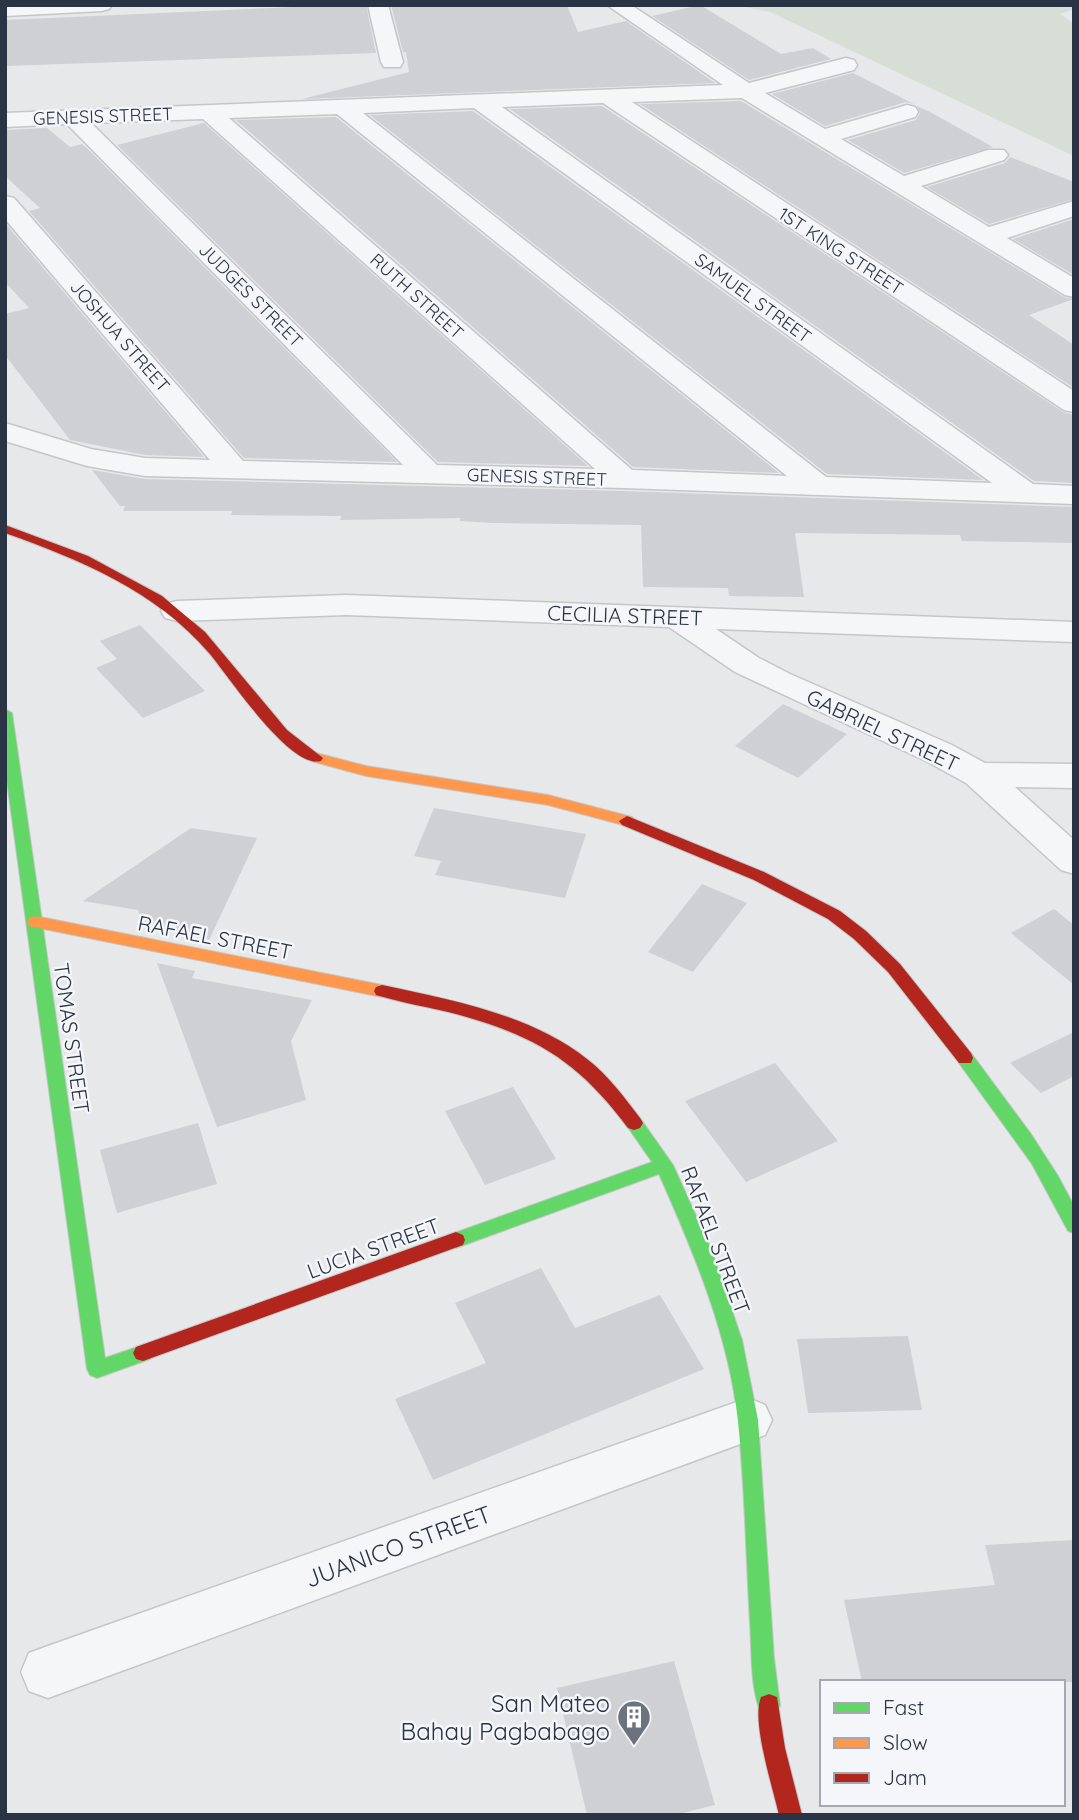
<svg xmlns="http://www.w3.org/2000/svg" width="1079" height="1820" viewBox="0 0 1079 1820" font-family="Quicksand,sans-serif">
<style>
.green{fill:#d6ded6}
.building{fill:#ced0d3}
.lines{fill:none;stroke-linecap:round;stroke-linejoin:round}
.street-casing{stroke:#c4c6c8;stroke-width:3}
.fast-casing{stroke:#c4c6c8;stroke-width:2}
.slow-casing{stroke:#c4c6c8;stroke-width:2}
.jam-casing{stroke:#c4c6c8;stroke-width:2}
.street{fill:#f5f6f7;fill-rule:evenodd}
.fast{fill:#63d668;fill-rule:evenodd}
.slow{fill:#ff974d;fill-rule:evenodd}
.jam{fill:#b3261e;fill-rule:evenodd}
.labels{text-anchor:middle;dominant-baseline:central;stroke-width:5;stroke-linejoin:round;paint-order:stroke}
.far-street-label{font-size:18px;fill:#2b3445;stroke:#f4f6f9}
.street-label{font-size:21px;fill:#2b3445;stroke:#f4f6f9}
.near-street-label{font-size:24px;fill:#2b3445;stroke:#f4f6f9}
.near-poi-label{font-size:24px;fill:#2b3445;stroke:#f4f6f9;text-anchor:end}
</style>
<rect width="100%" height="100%" fill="#e6e8ea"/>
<!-- green -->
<path class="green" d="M 735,5 L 1074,5 L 1074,9 L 1060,14 L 1074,24 L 1074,156 L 770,12 Z"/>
<!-- building -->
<path class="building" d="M 340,5 L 366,5 L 376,53 L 5,66 L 5,20 Z
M 391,5 L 567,5 L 578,32 L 626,21 L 715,83 L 302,99 L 409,72 L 406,52 L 403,52 Z
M 700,5 L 781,54 L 813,48 L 831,59 L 749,80 L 652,16 Z
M 853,73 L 914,104 L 906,102 L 825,126 L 772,94 Z
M 741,101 L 1064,297 L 1074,299 L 1029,315 L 1074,345 L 1074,388 L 640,104 Z
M 602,106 L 1063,412 L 1074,415 L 1074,483 L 1034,481 L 510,109 Z
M 917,106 L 930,112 L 993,147 L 904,173 L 848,140 L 916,120 L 920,113 Z
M 473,111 L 983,480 L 827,474 L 370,115 Z
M 336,117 L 779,473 L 633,467 L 236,120 Z
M 204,123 L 588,466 L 438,462 L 117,145 Z
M 47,128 L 70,147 L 82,144 L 90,151 L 397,462 L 244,458 L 29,211 L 40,208 L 5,176 L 5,130 Z
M 1010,157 L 1074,182 L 1074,199 L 989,224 L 927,187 L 1005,163 Z
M 1074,219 L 1074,275 L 1013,239 Z
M 5,223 L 204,457 L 145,455 L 70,440 L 5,355 L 5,314 L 29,308 L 5,282 Z
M 92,470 L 145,479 L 624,491 L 1074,507 L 1074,543 L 962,541 L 960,535 L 795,533 L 804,597 L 729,596 L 728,588 L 643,587 L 641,525 L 493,523 L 460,521 L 460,518 L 340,520 L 341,516 L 231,515 L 232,511 L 123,511 L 125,506 L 120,506 Z
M 140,625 L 205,691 L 143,718 L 96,668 L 117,659 L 100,641 Z
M 783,704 L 847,734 L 798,778 L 735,746 Z
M 434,808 L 586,834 L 565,898 L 435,875 L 441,861 L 414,856 Z
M 191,828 L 257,838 L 209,940 L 144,927 L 138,910 L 83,901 Z
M 702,884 L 747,903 L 693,972 L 648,952 Z
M 1054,909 L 1074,925 L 1074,985 L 1011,933 Z
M 157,963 L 195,971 L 192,978 L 312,1000 L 291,1041 L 306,1100 L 217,1127 Z
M 1074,1032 L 1074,1076 L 1041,1093 L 1010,1063 Z
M 775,1063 L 838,1141 L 746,1182 L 685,1101 Z
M 513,1087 L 556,1159 L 485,1185 L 445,1111 Z
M 198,1123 L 217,1184 L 117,1213 L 100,1150 Z
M 541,1268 L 575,1328 L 660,1295 L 704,1369 L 433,1480 L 395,1399 L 486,1363 L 455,1303 Z
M 908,1336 L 922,1410 L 808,1413 L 797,1339 Z
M 1074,1540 L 1074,1682 L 862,1682 L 844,1600 L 995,1585 L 985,1545 Z
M 674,1661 L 715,1805 L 675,1815 L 587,1815 L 557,1688 Z"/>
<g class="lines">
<!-- street casing -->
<g class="street-casing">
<path id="street" d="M 5,5 L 112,5 L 109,9 L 102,11 L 5,16 Z
M 368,5 L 388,5 L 403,62 L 400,67 L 384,67 L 381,62 Z
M 607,5 L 631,5 L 749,83 L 846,58 L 854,60 L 857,65 L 854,70 L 765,93 L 825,129 L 907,105 L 915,107 L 918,112 L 915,117 L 841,139 L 904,176 L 988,150 L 1004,150 L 1008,155 L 1004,160 L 921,186 L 989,227 L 1074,201 L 1074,216 L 1007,238 L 1074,278 L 1074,297 L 1065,295 L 742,98 L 632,102 L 1074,391 L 1074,412 L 1064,410 L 603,103 L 502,107 L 1033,484 L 1074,486 L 1074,504 L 624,488 L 145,476 L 87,466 L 5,441 L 5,423 L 91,449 L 145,458 L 210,460 L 5,219 L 5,196 L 14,198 L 243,461 L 403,465 L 67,124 L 5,127 L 5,113 L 723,85 ZM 474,108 L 992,483 L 826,477 L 363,113 ZM 337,114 L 787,476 L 632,470 L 229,118 ZM 203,119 L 595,469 L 437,465 L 91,123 Z
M 346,595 L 1074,622 L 1074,642 L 716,629 L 759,658 L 790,674 L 952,745 L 985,763 L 1074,764 L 1074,788 L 1015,787 L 1074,840 L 1074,874 L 1061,870 L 966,783 L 926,761 L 735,672 L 669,627 L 346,615 L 177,621 L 165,618 L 161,611 L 165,604 L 177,601 Z
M 748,1398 L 765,1405 L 772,1420 L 765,1435 L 48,1698 L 29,1691 L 21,1672 L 29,1653 L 48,1646 Z"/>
</g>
<!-- fast casing -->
<g class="fast-casing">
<path id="fast" d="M 5,709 L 12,713 L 105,1358 L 143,1345 L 150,1347 L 153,1353 L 150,1359 L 97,1378 L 90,1375 L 87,1369 L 5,767 Z
M 965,1052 L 971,1053 L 1031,1134 L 1058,1176 L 1074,1206 L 1074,1233 L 1068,1231 L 1032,1164 L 959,1063 L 957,1058 L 959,1053 Z
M 634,1116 L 640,1118 L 673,1165 L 711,1249 L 742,1340 L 758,1420 L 774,1658 L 780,1705 L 777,1713 L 769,1716 L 761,1713 C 750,1687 752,1652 750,1623 C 746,1556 745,1488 738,1421 C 729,1335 694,1253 659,1174 L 456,1248 L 449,1245 L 447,1240 L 449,1235 L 652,1162 L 625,1123 L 628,1118 Z"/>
</g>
<!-- slow casing -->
<g class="slow-casing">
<path id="slow" d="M 316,753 L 366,766 L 548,795 L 632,817 L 635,821 L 627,826 L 548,805 L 366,776 L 311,761 L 309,758 L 311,755 Z
M 35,916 L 382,985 L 388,987 L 390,991 L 388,995 L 382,997 L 29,926 L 27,922 L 29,918 Z"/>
</g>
<!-- jam casing -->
<g class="jam-casing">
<path id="jam" d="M 5,525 L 88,556 L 162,596 L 205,632 L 287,730 L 323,758 L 321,761 C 290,770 228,675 209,653 C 156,591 81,560 5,533 Z
M 627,816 L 764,872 L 840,911 L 866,931 L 900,964 L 971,1053 L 973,1058 L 971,1063 L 959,1063 L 888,972 L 854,939 L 828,919 L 754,880 L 622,825 L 619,821 Z
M 382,985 C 451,1000 530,1014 587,1059 C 608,1075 624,1097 640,1118 L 643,1123 L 640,1128 L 634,1130 L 628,1128 C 578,1061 536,1036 456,1014 C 429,1007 402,1003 376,995 L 374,991 L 376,987 Z
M 456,1232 L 463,1235 L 465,1240 L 463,1245 L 143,1361 L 136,1359 L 133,1353 L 136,1347 Z
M 769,1694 L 777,1697 L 785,1748 L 802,1815 L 779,1815 C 773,1788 751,1721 761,1697 Z"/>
</g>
<!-- street -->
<use href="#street" class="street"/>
<!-- fast -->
<use href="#fast" class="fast"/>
<!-- slow -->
<use href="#slow" class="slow"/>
<!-- jam -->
<use href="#jam" class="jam"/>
</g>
<!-- icons -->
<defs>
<g id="building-pin" transform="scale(1.75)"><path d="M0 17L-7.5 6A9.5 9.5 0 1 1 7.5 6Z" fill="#6c737f" stroke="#f4f6f9"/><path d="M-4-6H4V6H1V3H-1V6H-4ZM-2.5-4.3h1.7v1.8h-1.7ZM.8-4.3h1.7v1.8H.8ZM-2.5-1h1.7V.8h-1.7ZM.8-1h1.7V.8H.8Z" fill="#fff"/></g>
</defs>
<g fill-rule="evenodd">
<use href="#building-pin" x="634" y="1717"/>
</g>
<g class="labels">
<!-- far-street labels -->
<g class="far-street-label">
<text transform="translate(103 116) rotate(-2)">GENESIS STREET</text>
<text transform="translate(841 251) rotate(33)">1ST KING STREET</text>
<text transform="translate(251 295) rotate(45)">JUDGES STREET</text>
<text transform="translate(417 296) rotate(42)">RUTH STREET</text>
<text transform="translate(753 298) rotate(36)">SAMUEL STREET</text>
<text transform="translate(120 336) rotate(49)">JOSHUA STREET</text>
<text transform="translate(537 477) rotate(2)">GENESIS STREET</text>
</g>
<!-- street labels -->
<g class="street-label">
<text transform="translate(625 615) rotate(2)">CECILIA STREET</text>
<text transform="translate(883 730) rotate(25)">GABRIEL STREET</text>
<text transform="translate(215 937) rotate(11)">RAFAEL STREET</text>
<text transform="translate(72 1038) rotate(82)">TOMAS STREET</text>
<text transform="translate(716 1240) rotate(69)">RAFAEL STREET</text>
<text transform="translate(373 1248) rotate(-20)">LUCIA STREET</text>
</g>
<!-- near-street labels -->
<g class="near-street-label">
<text transform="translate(398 1546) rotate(-20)">JUANICO STREET</text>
</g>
<!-- near-poi labels -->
<g class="near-poi-label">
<text x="610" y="1703">San Mateo<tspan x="610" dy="28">Bahay Pagbabago</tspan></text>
</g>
</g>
<!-- border -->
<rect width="1079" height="1820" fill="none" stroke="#2b3445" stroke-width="14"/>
<!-- legend -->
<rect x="820" y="1680" width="245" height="126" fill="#f4f6f9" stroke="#a4a8b1" stroke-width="2"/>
<rect x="834" y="1703" width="35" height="10" fill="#63d668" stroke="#a4a8b1" stroke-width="2"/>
<text x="883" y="1715" font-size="21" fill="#2b3445">Fast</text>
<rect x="834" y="1738" width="35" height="10" fill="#ff974d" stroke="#a4a8b1" stroke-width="2"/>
<text x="883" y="1750" font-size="21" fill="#2b3445">Slow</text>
<rect x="834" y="1773" width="35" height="10" fill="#b3261e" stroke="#a4a8b1" stroke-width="2"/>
<text x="883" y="1785" font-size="21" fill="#2b3445">Jam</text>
</svg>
